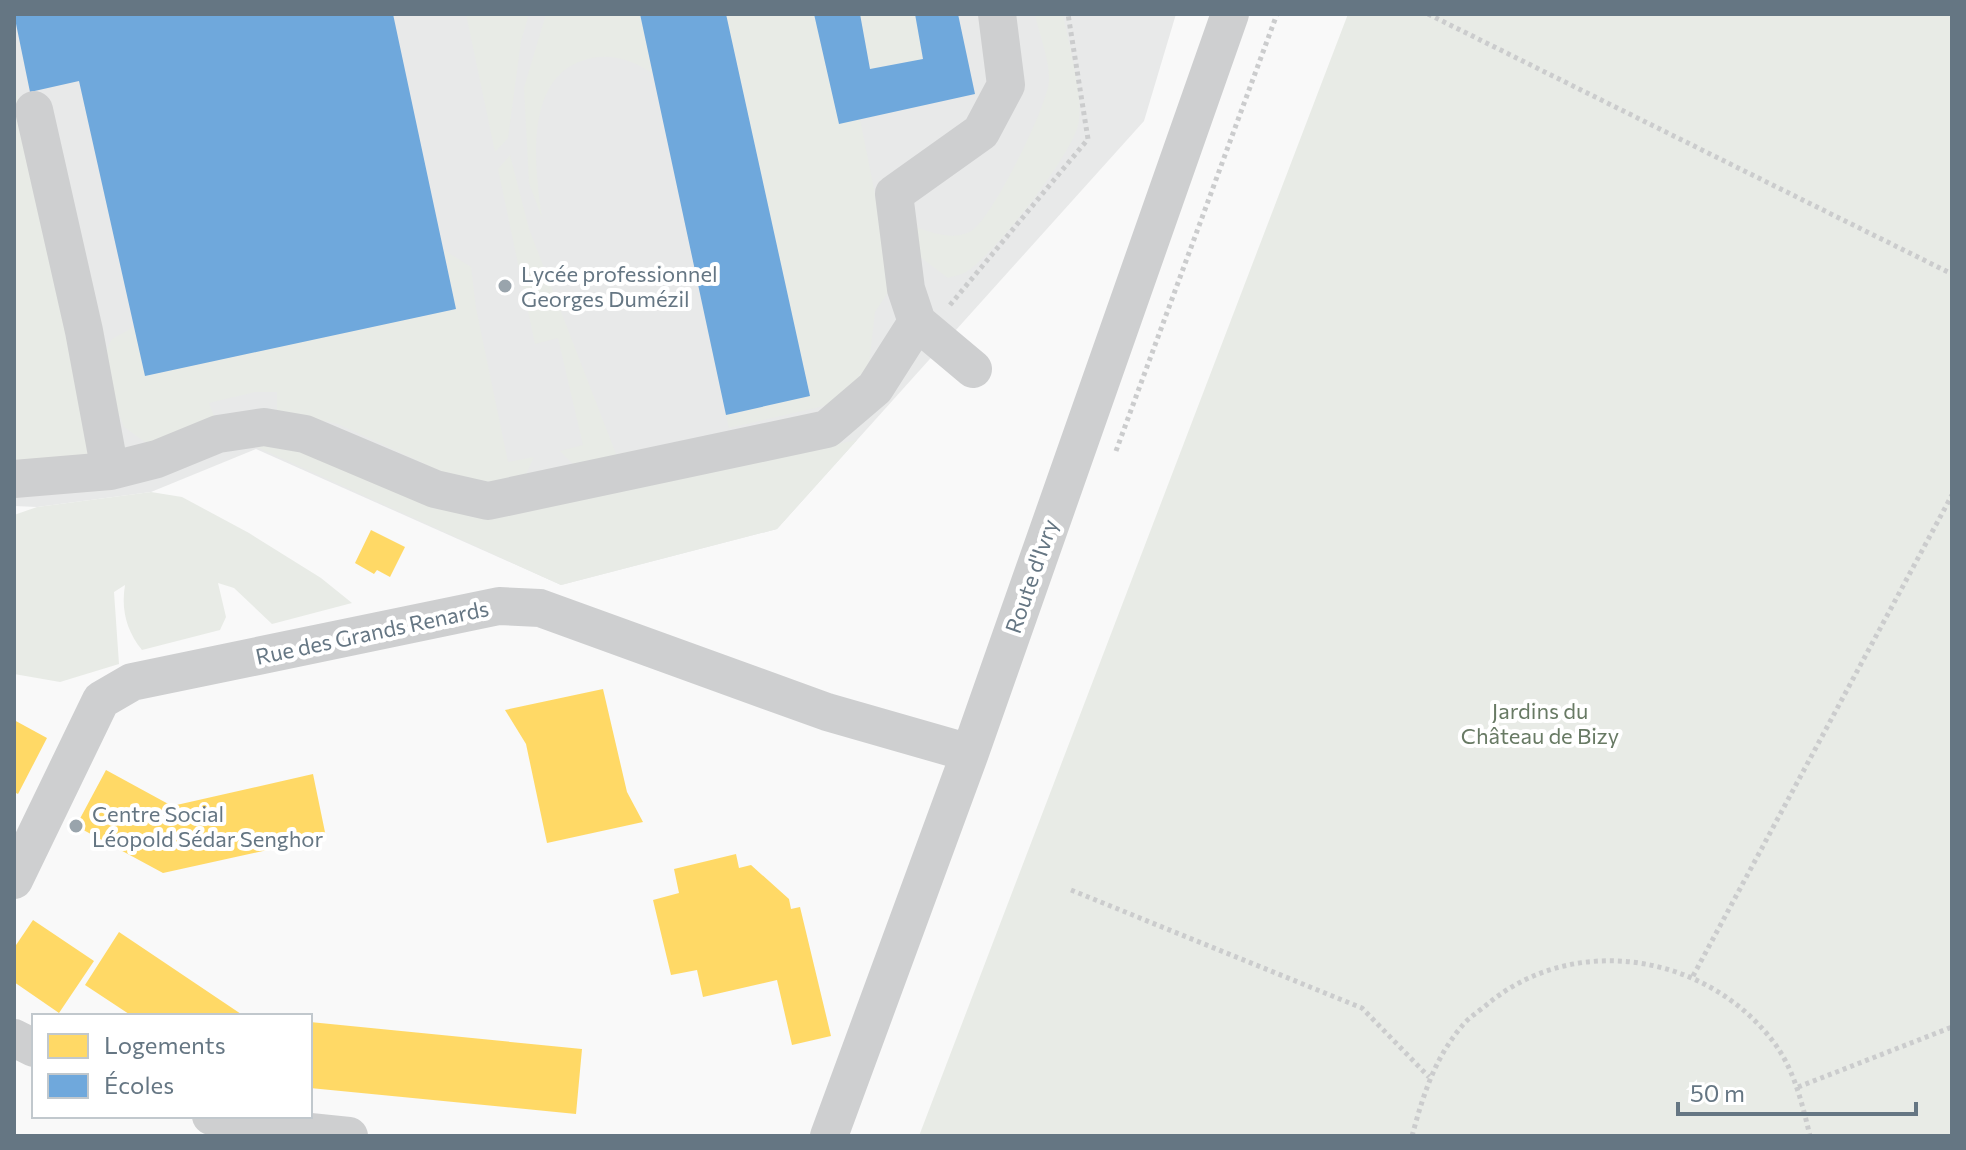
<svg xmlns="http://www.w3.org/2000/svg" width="1966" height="1150" viewBox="0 0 1966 1150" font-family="Commissioner,sans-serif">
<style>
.built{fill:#e8e9e9}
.green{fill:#e8ebe6}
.homes{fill:#ffd966}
.schools{fill:#6fa8dc}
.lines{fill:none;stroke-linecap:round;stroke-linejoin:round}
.path{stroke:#cbcccd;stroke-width:5;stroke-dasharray:4 4;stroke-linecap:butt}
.minor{stroke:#cecfd0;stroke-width:38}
.poi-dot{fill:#99a4ac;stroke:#fff;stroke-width:3}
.labels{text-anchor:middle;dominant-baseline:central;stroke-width:8;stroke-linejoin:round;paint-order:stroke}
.poi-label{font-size:22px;fill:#657683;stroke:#fff;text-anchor:start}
.street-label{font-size:22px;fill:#657683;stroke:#fff}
.park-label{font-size:22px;fill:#687a64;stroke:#fff}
</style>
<rect width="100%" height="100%" fill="#f9f9f9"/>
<!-- built -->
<path class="built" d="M 14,14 L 1176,14 L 1144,121 L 777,529 L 561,585 L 256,449 L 151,492 L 37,507 L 14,506 Z"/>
<!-- green -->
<path class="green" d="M 466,14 L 529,14 L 521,41 L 508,138 L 495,152 Z
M 546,14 L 640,14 L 652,73 C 632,60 611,53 588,59 C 522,75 535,170 542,218 L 529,183 L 524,88 Z
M 726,14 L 814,14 L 839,123 L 860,119 L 893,285 L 875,312 L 869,364 L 841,402 L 729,428 L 726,415 L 810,396 Z
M 915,14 L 923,59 L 870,69 L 860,15 Z
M 1035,14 L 1063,14 C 1068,43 1085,97 1078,125 C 1071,156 994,255 966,272 C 961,275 953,276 948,278 L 911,250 L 904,222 C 923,230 955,244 974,229 C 995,212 1047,107 1049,81 C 1050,60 1039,34 1035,14 Z
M 1348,14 L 1952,14 L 1952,1136 L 919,1136 Z
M 14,79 L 92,460 L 14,471 Z
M 510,155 L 529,229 L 616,454 L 681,442 L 579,470 L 560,451 L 583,445 L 558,338 L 535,344 L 498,169 Z
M 444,250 L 471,267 L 476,308 L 508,462 L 534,457 L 526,474 L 497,483 L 447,474 L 338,424 L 277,411 L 277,392 L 255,392 L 209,403 L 218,426 L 155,449 L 124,427 L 104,376 L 102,359 L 112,339 L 134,327 L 145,376 L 456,309 Z
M 857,440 L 777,529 L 561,585 L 246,442 L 298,446 L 410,498 L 476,518 Z
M 151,492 L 182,497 L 249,533 L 321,578 L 352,603 L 272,624 L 234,588 L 218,583 L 226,617 L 220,630 L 142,650 C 126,630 121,609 125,585 L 114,592 L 119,664 L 60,682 L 14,674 L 14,515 L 37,507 Z"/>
<!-- homes -->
<path class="homes" d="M 371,530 L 405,547 L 390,577 L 377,570 L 374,574 L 355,563 Z
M 603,689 L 627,792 L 643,822 L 547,843 L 526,744 L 505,710 Z
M 14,720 L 47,738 L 18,794 L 14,792 Z
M 106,770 L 172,806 L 313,774 L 326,837 L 163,873 L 76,826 Z
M 736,854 L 739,868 L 751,865 L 789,899 L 791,909 L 800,907 L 831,1036 L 792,1045 L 777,980 L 703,997 L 697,970 L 671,975 L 653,900 L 679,893 L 674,869 Z
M 33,920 L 94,961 L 59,1013 L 14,982 L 14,948 Z
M 119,932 L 241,1014 L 240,1016 L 132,1016 L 85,985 Z
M 310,1022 L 582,1049 L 576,1114 L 310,1088 Z"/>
<!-- schools -->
<path class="schools" d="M 14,14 L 393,14 L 456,309 L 145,376 L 79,81 L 30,92 Z
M 640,14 L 726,14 L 810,396 L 726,415 Z
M 814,14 L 860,14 L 870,69 L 923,59 L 915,14 L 958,14 L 975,94 L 839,124 Z"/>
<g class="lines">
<!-- path -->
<path class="path" d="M 1428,14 L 1952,274
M 950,305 L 1088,139 L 1068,14
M 1116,451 L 1277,14
M 1071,890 L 1362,1008 L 1429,1077
M 1693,976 L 1952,495
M 1798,1087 L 1952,1027
M 1412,1136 C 1423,1096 1434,1059 1462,1026 C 1469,1017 1481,1010 1490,1002 C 1576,933 1705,954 1772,1040 C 1794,1068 1802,1103 1810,1136"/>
<!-- minor -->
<path class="minor" d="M 34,110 L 84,331 L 110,471
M 917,322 L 906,289 L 894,194 L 981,132 L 1006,85 L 997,14
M 14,479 L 110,471 L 157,459 L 218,434 L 264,427 L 305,434 L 435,489 L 488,501 L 827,429 L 875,388 L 917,322 L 973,369
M 14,880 L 101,700 L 132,682 L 499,606 L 540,608 L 827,712 L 970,753
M 14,1038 L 34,1048
M 211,1116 L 271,1128 L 349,1136
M 829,1136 L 970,753 L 1230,14"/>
</g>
<!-- markers -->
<g class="poi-dot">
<circle cx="505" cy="286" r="8"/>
<circle cx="76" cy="826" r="8"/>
</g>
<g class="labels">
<!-- poi labels -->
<g class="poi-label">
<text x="521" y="273">Lycée professionnel<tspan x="521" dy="25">Georges Dumézil</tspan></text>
<text x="92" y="813">Centre Social<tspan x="92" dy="25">Léopold Sédar Senghor</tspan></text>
</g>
<!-- street labels -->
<g class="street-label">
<text transform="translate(1031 576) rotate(-71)">Route d'Ivry</text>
<text transform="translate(372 632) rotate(-12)">Rue des Grands Renards</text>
</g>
<!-- park labels -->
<g class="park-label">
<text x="1540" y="710">Jardins du<tspan x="1540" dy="25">Château de Bizy</tspan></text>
</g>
</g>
<!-- border -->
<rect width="1966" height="1150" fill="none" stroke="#657683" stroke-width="32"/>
<!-- legend -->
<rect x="32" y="1014" width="280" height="104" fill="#ffffff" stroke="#c1c8cd" stroke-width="2"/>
<rect x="48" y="1034" width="40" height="24" fill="#ffd966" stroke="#c1c8cd" stroke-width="2"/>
<text x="104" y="1054" font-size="24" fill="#657683">Logements</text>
<rect x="48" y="1074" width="40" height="24" fill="#6fa8dc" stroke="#c1c8cd" stroke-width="2"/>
<text x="104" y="1094" font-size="24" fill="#657683">Écoles</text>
<!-- scale -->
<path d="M1678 1102v12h238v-12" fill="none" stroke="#657683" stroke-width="4"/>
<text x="1690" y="1102" font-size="24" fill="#657683" stroke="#ffffff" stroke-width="6" paint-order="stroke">50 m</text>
</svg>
